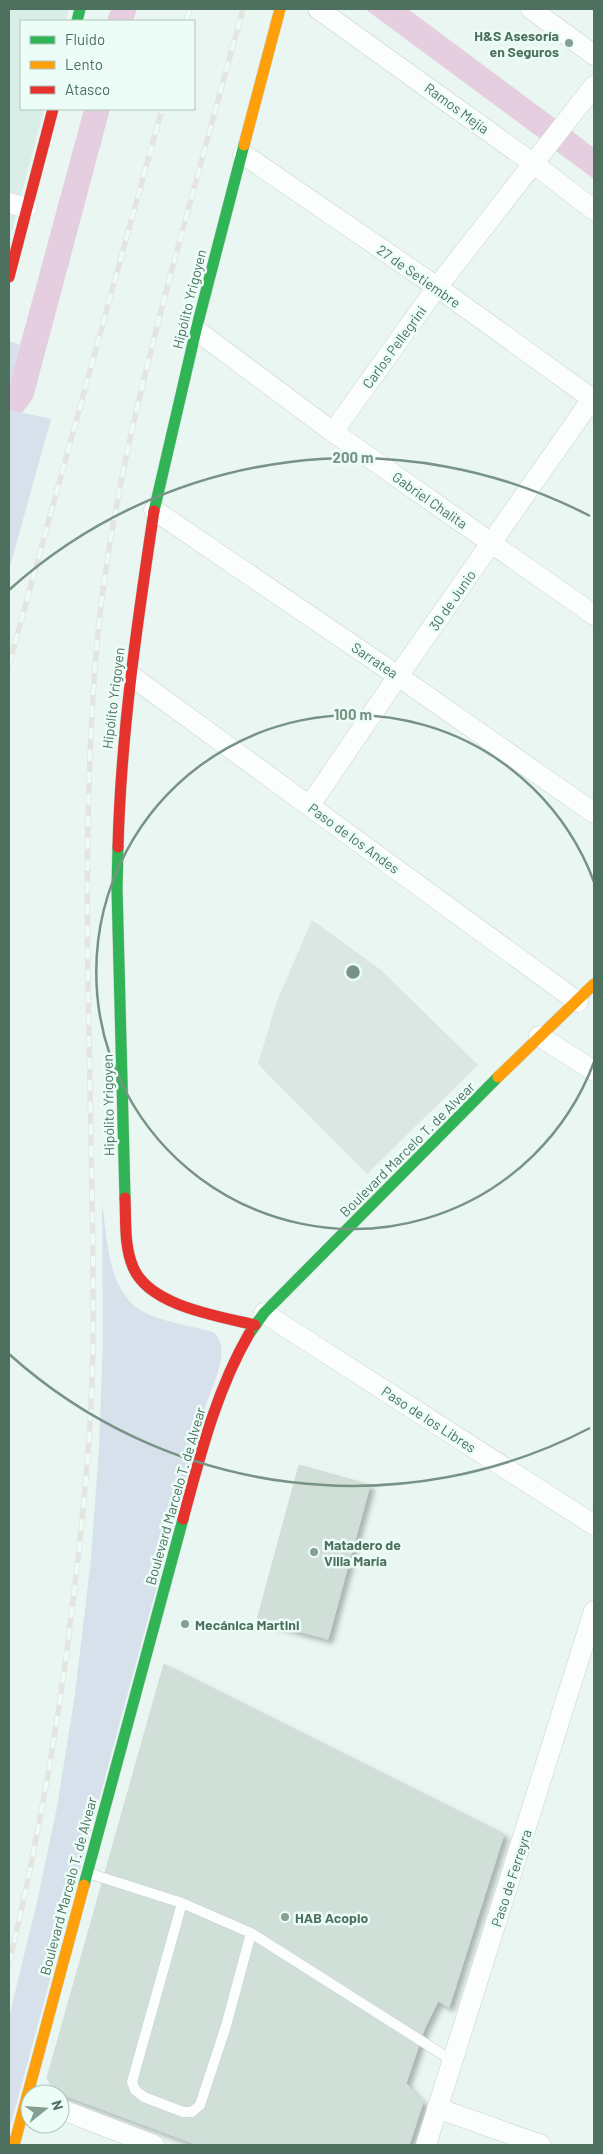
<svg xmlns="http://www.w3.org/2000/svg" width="603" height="2154" viewBox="0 0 603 2154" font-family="Barlow,sans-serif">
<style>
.residential{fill:#d8eee6}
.industrial{fill:#dbe7e3}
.green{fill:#d6e1eb}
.water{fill:#e4cee0}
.building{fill:#d0dfd8;stroke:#cdded6;filter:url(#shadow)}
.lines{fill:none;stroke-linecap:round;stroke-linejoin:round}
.lane-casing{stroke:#c6d3cd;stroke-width:11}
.street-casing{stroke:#c6d3cd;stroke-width:21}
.fast-casing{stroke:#c7d4ce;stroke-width:12}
.slow-casing{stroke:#c7d4ce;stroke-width:12}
.jam-casing{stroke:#c7d4ce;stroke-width:12}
.lane{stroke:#fcfefd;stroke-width:10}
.street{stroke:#fcfefd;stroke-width:20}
.fast{stroke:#30b455;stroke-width:11}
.slow{stroke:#ff9f0a;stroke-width:11}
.jam{stroke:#e5322d;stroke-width:11}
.rail-casing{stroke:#e4e5e2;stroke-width:5.5}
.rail{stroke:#ecfdf8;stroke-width:4;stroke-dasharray:11;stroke-linecap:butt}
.ring{fill:none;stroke:#779385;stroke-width:2.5}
.poi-dot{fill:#859f92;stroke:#ecfdf8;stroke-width:2}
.labels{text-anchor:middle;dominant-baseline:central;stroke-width:5;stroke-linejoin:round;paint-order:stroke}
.poi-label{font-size:14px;font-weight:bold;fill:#4e705e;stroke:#ecfdf8;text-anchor:start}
.street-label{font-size:14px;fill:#4e705e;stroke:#ecfdf8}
.centre{fill:#779385;stroke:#ecfdf8;stroke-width:2.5}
.ring-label{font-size:15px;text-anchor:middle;font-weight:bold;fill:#779385;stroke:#ecfdf8;stroke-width:5;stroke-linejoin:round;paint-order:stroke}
</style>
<defs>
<filter id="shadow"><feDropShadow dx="4.5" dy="4.5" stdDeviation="2.5" flood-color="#0004"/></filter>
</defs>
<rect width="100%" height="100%" fill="#eaf6f2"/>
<!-- residential -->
<path class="residential" d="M 9,9 L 69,9 L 66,21 L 21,21 L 21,109 L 44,109 L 9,242 Z"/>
<!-- industrial -->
<path class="industrial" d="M 312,920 L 381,970 L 478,1065 L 367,1174 L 258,1064 L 277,1001 Z"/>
<!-- green -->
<path class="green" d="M 9,341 L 20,345 L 9,386 Z
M 9,397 L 10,410 L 51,419 L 9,570 Z
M 102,1203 C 108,1240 107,1295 146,1313 C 166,1323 192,1326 213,1332 C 233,1348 212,1385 206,1405 L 9,2131 L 9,2017 L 37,1902 L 57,1807 L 75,1694 L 91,1559 L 99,1447 L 103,1340 Z"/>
<!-- water -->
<path class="water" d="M 111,9 L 137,9 L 133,21 L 107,21 Z
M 365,9 L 408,9 L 561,123 L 546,143 Z
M 84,109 L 110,109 L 33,398 L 22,413 L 10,410 L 9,386 Z
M 568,128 L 594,148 L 594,179 L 553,149 Z"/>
<!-- building -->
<path class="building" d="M 299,1465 L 370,1485 L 328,1639 L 257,1620 Z
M 164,1664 L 504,1834 L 449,2007 L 438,2001 L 425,2027 L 406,2083 L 423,2102 L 409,2145 L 198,2145 L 56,2092 L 47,2078 Z"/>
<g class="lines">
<!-- lane casing -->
<g class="lane-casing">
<path id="lane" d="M 88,1873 L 182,1903 L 251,1933 L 453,2061
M 182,1903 L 132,2082 L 135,2090 L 144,2097 L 183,2112 L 192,2112 L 200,2105 L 226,2026 L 251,1933"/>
</g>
<!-- street casing -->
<g class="street-casing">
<path id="street" d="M 318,9 L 534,164 L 594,210
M 531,9 L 594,55
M 243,154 L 437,287 L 594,400
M 9,203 L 27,208
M 196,330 L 333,432 L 594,615
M 333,432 L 437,287 L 594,86
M 154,510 L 398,676 L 594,813
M 130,675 L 578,1002
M 310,805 L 398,676 L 594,396
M 539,1036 L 594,1071
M 264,1313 L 594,1525
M 437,2108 L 541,2145
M 60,2109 L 154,2145
M 426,2145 L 594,1611"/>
</g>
<!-- fast casing -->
<g class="fast-casing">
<path id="fast" d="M 77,21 L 80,9
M 154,511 L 196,330 L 244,145
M 118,847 L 117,888 L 125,1198
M 249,1334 L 264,1313 L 498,1077
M 84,1885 L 183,1519"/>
</g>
<!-- slow casing -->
<g class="slow-casing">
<path id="slow" d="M 244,145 L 280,9
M 498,1077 L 594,984
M 14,2145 L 84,1885"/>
</g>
<!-- jam casing -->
<g class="jam-casing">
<path id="jam" d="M 9,277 L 53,109
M 118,847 C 121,733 137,624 154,511
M 125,1198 C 126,1220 124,1246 133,1267 C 149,1306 218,1316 255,1325
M 183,1519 C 200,1456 216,1391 249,1334"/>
</g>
<!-- lane -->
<use href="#lane" class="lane"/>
<!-- street -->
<use href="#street" class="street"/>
<!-- fast -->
<use href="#fast" class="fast"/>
<!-- slow -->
<use href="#slow" class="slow"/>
<!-- jam -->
<use href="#jam" class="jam"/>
<!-- rail casing -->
<g class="rail-casing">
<path id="rail" d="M 186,21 L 190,9
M 9,665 L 162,109
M 9,1964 C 38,1842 60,1717 74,1592 C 84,1510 92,1427 93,1344 C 95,1119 78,893 95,668 C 105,528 139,393 175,258 C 198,175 220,92 243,9"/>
</g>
<!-- rail -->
<use href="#rail" class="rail"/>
</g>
<!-- distance rings -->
<g class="ring">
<path d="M594 1062A257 257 0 1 1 594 882"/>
<path d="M590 1428A514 514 0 0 1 9 1354M9 590A514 514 0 0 1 590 516"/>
</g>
<!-- markers -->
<g class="poi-dot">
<circle cx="569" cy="43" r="5"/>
<circle cx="314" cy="1552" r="5"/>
<circle cx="185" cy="1624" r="5"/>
<circle cx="285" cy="1917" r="5"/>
</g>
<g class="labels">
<!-- poi labels -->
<g class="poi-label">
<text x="559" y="35" text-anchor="end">H&amp;S Asesoría<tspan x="559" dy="16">en Seguros</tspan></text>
<text x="324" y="1544">Matadero de<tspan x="324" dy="16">Villa María</tspan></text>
<text x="195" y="1624">Mecánica Martini</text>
<text x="295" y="1917">HAB Acopio</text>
</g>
<!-- street labels -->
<g class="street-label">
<text transform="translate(457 108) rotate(36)">Ramos Mejía</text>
<text transform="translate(419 276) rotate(35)">27 de Setiembre</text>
<text transform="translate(189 299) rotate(-76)">Hipólito Yrigoyen</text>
<text transform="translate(394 347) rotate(-54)">Carlos Pellegrini</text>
<text transform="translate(430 500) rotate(35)">Gabriel Chalita</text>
<text transform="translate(452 600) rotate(-55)">30 de Junio</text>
<text transform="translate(375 660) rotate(34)">Sarratea</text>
<text transform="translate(113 698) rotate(-83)">Hipólito Yrigoyen</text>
<text transform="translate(354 838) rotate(36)">Paso de los Andes</text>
<text transform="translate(108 1105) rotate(-91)">Hipólito Yrigoyen</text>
<text transform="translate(407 1149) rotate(-45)">Boulevard Marcelo T. de Alvear</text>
<text transform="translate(429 1419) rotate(33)">Paso de los Libres</text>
<text transform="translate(175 1496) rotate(-74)">Boulevard Marcelo T. de Alvear</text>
<text transform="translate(511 1878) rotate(-72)">Paso de Ferreyra</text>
<text transform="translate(68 1886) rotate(-75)">Boulevard Marcelo T. de Alvear</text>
</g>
</g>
<circle cx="353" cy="972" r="8" class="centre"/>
<g class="ring-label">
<text x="353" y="463">200 m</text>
<text x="353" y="720">100 m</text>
</g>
<!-- border -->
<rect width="603" height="2154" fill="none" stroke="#4e705e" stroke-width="20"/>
<!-- legend -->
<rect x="20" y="20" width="175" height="90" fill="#ecfdf8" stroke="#adc5ba"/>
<rect x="30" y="36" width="25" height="8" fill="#30b455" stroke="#adc5ba"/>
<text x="65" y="45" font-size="15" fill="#4e705e">Fluido</text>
<rect x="30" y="61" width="25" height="8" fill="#ff9f0a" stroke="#adc5ba"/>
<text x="65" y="70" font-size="15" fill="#4e705e">Lento</text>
<rect x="30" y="86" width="25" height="8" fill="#e5322d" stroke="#adc5ba"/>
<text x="65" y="95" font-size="15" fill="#4e705e">Atasco</text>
<!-- north arrow -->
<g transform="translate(45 2109) rotate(73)"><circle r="24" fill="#ecfdf8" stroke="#adc5ba"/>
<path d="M0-4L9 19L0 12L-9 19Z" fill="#859f92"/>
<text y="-8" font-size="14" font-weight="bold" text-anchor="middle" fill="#4e705e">N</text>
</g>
</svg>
